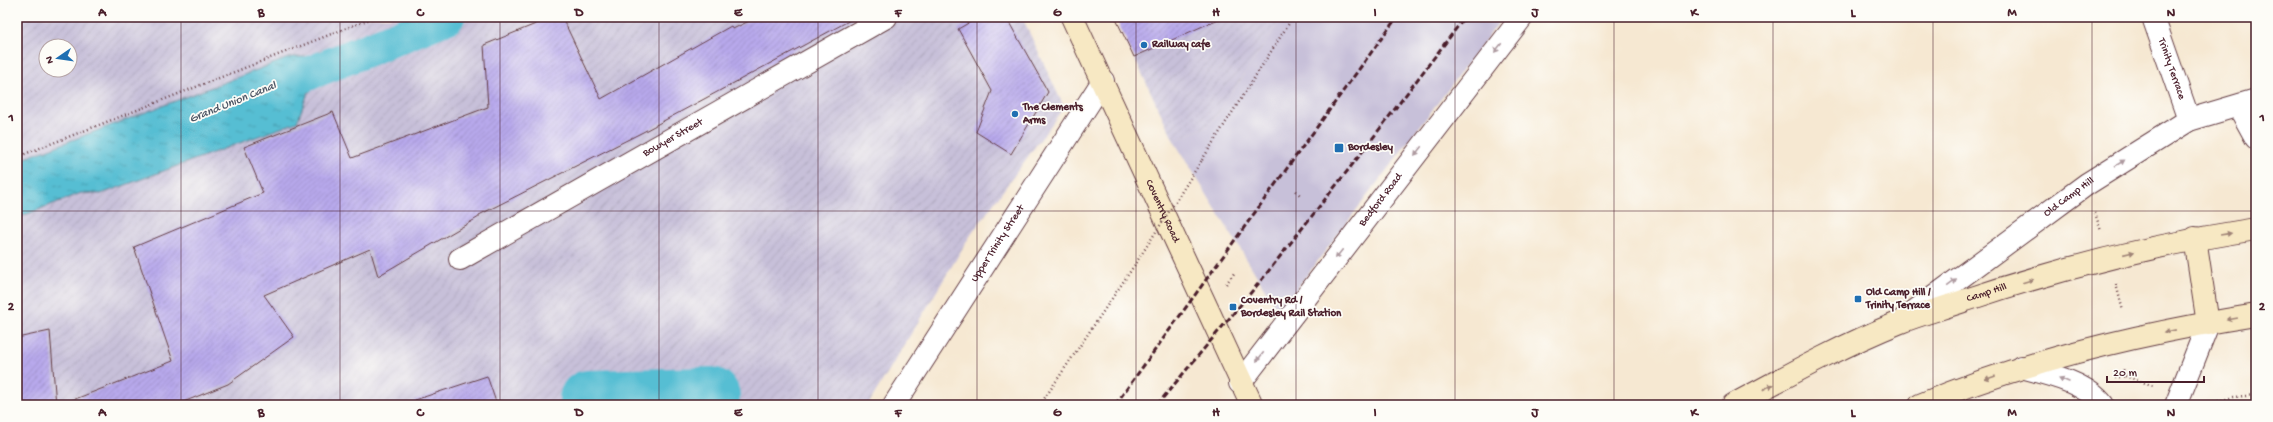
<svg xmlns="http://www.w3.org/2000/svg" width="2273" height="422" viewBox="0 0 2273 422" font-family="'Gochi Hand',sans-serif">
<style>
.industrial{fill:url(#industrial-furrows);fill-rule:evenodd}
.railway{fill:#c7c0d9}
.water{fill:url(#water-ripples);stroke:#506e7f}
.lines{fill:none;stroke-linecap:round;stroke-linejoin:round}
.canal{stroke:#56bed3;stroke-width:34}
.river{stroke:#56bed3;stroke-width:58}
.building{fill:url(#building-hatch)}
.minor-casing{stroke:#643d44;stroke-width:24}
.tertiary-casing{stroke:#643d44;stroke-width:24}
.secondary-casing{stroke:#643d44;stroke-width:24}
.path{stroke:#643d44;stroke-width:2.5;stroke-dasharray:1 3;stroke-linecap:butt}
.minor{stroke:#fff;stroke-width:22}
.tertiary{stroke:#fff;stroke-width:22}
.secondary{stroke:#f7e8c3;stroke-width:22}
.rail{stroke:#4a1f2b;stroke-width:3;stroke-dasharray:6 3;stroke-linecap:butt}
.path-bridge{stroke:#643d44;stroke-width:2.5;stroke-dasharray:1 3;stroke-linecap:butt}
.oneway{fill:#ae9aa0}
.oneway2{fill:#a08477}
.grid{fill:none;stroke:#4a1f2b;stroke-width:1;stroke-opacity:0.55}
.poi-dot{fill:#1f6fb2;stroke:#fdfcf7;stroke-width:1.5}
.labels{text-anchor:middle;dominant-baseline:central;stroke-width:3.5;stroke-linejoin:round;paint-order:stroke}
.poi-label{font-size:11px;font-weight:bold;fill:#4a1f2b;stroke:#fdfcf7;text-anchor:start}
.street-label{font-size:11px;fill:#4a1f2b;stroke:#fdfcf7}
.water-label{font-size:12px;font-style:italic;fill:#4e5766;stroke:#fdfcf7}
.neatline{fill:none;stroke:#4a1f2b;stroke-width:1.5}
.grid-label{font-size:13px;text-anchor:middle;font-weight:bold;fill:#4a1f2b}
</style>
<defs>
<pattern id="industrial-furrows" width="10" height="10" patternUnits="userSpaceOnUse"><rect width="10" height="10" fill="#c7c0d9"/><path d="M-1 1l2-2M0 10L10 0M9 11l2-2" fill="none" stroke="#aca5ba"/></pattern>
<pattern id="water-ripples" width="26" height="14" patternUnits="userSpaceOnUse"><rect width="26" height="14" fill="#56bed3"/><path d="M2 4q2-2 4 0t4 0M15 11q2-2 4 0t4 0" fill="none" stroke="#499aab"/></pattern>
<pattern id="building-hatch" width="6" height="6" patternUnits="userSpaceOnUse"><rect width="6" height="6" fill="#b8a9ec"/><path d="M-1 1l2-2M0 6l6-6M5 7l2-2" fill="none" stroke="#9889bf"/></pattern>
</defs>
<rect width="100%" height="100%" fill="#fdfcf7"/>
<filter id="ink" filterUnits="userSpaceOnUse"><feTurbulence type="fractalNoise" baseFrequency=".025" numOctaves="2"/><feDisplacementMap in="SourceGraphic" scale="8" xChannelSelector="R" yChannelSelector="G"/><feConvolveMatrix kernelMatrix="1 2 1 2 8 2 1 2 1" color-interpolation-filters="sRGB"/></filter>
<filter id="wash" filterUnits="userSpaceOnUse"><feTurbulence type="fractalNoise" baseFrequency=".012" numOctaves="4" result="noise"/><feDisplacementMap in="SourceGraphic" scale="16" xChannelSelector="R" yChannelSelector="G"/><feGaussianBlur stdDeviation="0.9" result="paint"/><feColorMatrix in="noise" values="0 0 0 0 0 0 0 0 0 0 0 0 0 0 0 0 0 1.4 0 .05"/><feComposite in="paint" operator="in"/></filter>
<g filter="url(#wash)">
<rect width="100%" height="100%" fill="#f6e8d2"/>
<!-- industrial -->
<path class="industrial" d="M 17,17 L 1022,17 L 1064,107 L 970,236 L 868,405 L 17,405 ZM 46,46 L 70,46 L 70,70 L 46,70 Z
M 1115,17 L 1283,17 L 1210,125 L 1174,141 Z"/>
<!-- railway -->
<path class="railway" d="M 1283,17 L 1503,17 L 1279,312 L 1174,141 L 1210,125 Z"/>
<!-- water -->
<path class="water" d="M 291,57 L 349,57 L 308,93 L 297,122 L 101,194 L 81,193 L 17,218 L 17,161 Z"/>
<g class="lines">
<!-- canal -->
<path class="canal" d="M 305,75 L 448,17"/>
<!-- river -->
<path class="river" d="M 588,399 L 711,396"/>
</g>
<g id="blocks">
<!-- building -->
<path class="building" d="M 553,17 L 562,17 L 601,99 L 731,26 L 733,29 L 757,17 L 856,17 L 643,132 L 479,215 L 479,217 L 378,276 L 370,249 L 264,295 L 294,337 L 228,384 L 176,405 L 65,405 L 65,403 L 173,361 L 134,247 L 263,193 L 244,147 L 333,112 L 352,158 L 488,107 L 484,45 Z
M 979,17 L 1006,17 L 1048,92 L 1011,154 L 976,132 L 992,91 L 958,29 Z
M 1115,17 L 1223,17 L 1134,57 Z
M 50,331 L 56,405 L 17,405 L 17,338 Z
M 487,376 L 497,405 L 416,405 L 415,400 Z"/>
</g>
</g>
<g filter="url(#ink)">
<use href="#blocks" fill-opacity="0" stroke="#643d44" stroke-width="1"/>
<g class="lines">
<!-- minor casing -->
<g class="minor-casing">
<g id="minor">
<path id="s1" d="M 2153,17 L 2189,120"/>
<path d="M 2239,107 L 2256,138"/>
<path id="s2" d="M 460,259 L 886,17"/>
<path id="s3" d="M 1904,319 L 2087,184 L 2189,120 L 2256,100"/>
<path id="s4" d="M 1240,383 L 1522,17"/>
<path id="s5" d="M 894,405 L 1103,81"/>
</g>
</g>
<!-- tertiary casing -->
<g class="tertiary-casing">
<path id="tertiary" d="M 2021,367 C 2047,374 2086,382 2103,405
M 2176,405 L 2208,324"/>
</g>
<!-- secondary casing -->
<g class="secondary-casing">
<g id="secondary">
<path id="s6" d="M 1072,17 L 1252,405"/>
<path d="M 2195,238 L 2208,324"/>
<path id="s7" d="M 1733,405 C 1787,376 1841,346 1898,323 C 1920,314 1944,308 1966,300 C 2061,268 2157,244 2256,229"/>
<path d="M 1920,405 C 2027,360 2141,333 2256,315"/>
</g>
</g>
<!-- path -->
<path class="path" d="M 17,157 L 375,17
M 1202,160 L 1293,17
M 1296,191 L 1300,195
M 2095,213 L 2101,231
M 1226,284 L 1235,272
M 2116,284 L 2123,311
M 2125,376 L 2154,386
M 2115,378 L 2125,376 L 2123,369
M 2206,404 L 2234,397 L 2256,395
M 1040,405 L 1136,263"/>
<!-- minor -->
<use href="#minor" class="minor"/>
<!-- tertiary -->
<use href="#tertiary" class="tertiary"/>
<!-- secondary -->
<use href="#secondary" class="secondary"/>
<!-- rail -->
<path class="rail" d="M 1115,405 L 1397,17
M 1157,405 L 1263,278 L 1356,160 L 1465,17"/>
<!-- path-bridge -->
<path class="path-bridge" d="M 1136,263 L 1202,160"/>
</g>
<!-- one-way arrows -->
<defs><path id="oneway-solid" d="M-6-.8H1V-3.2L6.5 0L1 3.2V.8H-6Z"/></defs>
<g class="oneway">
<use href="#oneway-solid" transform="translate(1498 48) rotate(128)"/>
<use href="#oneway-solid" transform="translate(1418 151) rotate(128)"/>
<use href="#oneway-solid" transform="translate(2120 163) rotate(-32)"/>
<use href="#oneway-solid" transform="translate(1339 254) rotate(128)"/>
<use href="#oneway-solid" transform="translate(1952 283) rotate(-36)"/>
<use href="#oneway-solid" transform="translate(1260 357) rotate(128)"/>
<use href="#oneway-solid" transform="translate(2064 380) rotate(-157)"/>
</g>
<g class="oneway2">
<use href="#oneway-solid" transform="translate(2226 234) rotate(-9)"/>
<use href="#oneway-solid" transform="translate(2129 253) rotate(-13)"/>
<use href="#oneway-solid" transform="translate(2028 281) rotate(-16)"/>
<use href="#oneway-solid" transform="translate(2232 319) rotate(170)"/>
<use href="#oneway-solid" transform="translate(2170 331) rotate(169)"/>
<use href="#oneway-solid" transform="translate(1990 378) rotate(161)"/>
<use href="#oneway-solid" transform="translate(1768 387) rotate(-28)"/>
</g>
</g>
<!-- grid -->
<path class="grid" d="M 181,17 L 181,405M 340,17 L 340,405M 500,17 L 500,405M 659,17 L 659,405M 818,17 L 818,405M 977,17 L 977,405M 1136,17 L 1136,405M 1296,17 L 1296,405M 1455,17 L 1455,405M 1614,17 L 1614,405M 1773,17 L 1773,405M 1933,17 L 1933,405M 2092,17 L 2092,405M 17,211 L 2256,211"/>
<!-- markers -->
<g class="poi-dot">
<circle cx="1144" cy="45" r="4"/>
<circle cx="1015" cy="114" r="4"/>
<rect x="1334" y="143" width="10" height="10" rx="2"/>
<rect x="1854" y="295" width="8" height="8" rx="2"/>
<rect x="1229" y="303" width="8" height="8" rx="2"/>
</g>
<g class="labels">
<!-- poi labels -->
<g class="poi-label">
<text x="1152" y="45">Railway cafe</text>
<text x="1023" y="108">The Clements<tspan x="1023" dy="13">Arms</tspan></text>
<text x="1348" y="148">Bordesley</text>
<text x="1866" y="293">Old Camp Hill /<tspan x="1866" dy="13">Trinity Terrace</tspan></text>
<text x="1241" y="301">Coventry Rd /<tspan x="1241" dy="13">Bordesley Rail Station</tspan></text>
</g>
<!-- street labels -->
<g class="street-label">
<text stroke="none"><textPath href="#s1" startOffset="55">Trinity Terrace</textPath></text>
<text stroke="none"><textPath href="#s2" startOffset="245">Bowyer Street</textPath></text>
<text stroke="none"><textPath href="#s3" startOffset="205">Old Camp Hill</textPath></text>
<text stroke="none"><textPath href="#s4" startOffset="231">Bedford Road</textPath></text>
<text stroke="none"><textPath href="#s6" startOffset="214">Coventry Road</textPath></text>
<text stroke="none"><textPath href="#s5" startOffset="192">Upper Trinity Street</textPath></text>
<text stroke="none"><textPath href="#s7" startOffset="278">Camp Hill</textPath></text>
</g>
<!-- water labels -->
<g class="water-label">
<text transform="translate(233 103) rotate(-22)">Grand Union Canal</text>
</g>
</g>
<!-- margin -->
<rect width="2273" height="422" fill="none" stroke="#fdfcf7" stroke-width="44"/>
<!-- north arrow -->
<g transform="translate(58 58) rotate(257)"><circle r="19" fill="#fdfcf7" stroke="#b5a4a5"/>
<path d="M0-3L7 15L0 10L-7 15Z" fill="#1f6fb2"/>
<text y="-6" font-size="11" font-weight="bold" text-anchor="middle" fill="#4a1f2b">N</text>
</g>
<!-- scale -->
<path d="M2107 376v6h97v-6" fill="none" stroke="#4a1f2b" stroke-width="2"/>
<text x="2113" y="376" font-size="12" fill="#4a1f2b" stroke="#fdfcf7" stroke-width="3" paint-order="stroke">20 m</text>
<rect x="22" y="22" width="2229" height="378" class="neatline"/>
<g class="grid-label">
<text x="102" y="16">A</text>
<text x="261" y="16">B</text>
<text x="420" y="16">C</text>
<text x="579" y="16">D</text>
<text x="738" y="16">E</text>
<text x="898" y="16">F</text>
<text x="1057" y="16">G</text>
<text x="1216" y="16">H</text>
<text x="1375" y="16">I</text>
<text x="1535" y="16">J</text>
<text x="1694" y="16">K</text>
<text x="1853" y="16">L</text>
<text x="2012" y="16">M</text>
<text x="2171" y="16">N</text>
<text x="11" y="121">1</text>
<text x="2262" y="121">1</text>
<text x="11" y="310">2</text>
<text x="2262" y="310">2</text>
<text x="102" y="416">A</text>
<text x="261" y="416">B</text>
<text x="420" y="416">C</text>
<text x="579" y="416">D</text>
<text x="738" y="416">E</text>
<text x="898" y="416">F</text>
<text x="1057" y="416">G</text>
<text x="1216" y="416">H</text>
<text x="1375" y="416">I</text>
<text x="1535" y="416">J</text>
<text x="1694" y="416">K</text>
<text x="1853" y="416">L</text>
<text x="2012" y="416">M</text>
<text x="2171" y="416">N</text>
</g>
</svg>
